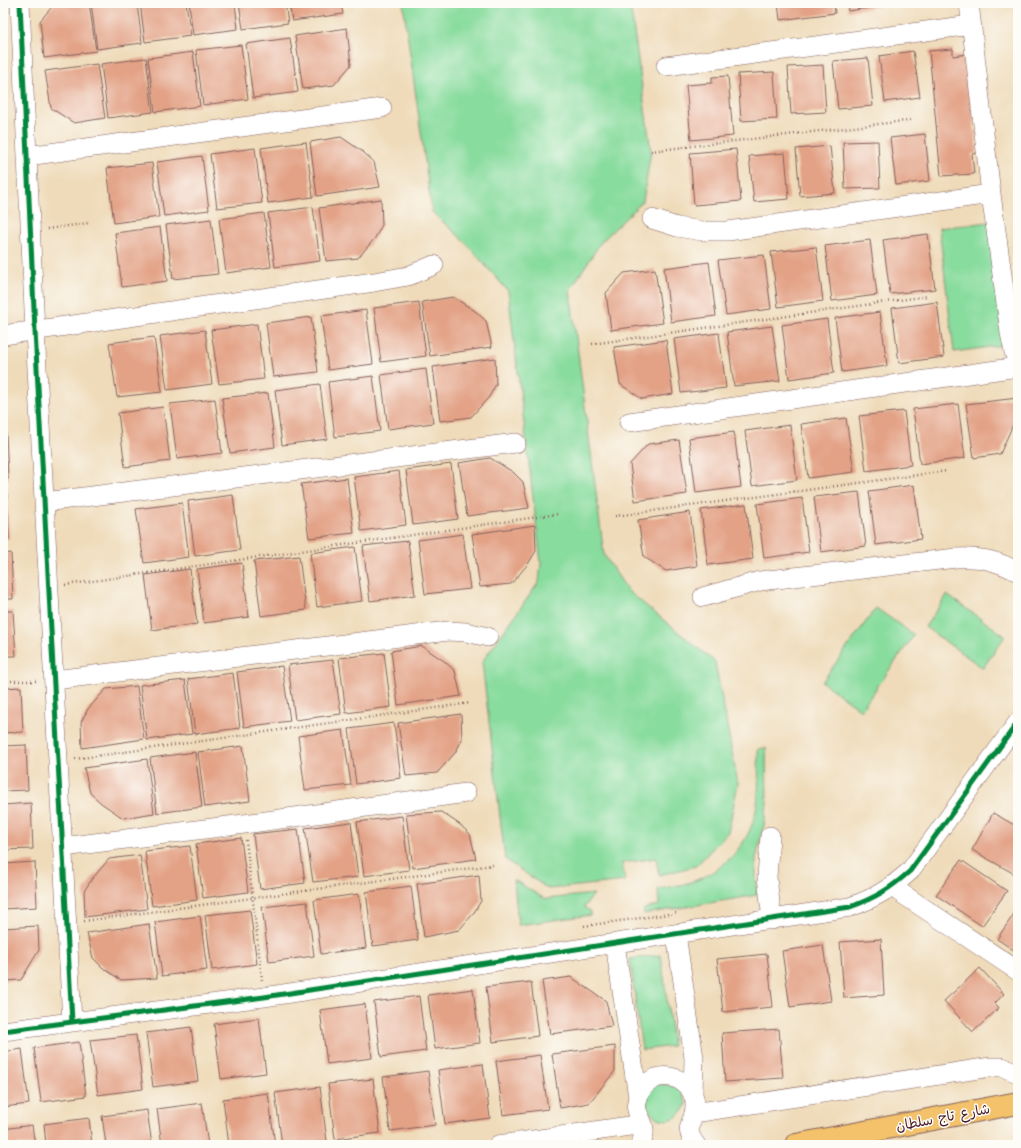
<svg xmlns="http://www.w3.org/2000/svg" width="1021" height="1148" viewBox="0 0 1021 1148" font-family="'Architects Daughter','Playpen Sans Arabic',sans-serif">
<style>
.green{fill:#88dc9e;stroke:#697e64}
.building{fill:#e3a286}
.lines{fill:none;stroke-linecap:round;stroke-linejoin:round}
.minor-casing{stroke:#84615d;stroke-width:20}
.major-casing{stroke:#84615d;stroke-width:24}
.path{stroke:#84615d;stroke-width:2.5;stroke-dasharray:1 3;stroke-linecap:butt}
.minor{stroke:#fff;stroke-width:19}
.major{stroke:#f3c26a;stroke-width:22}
.cycleway-casing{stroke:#fdfcf7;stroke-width:8}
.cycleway{stroke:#00873e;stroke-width:5}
.labels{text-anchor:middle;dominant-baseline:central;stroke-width:3;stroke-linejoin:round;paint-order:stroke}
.street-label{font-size:14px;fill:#4a1f2b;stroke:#fdfcf7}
</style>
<rect width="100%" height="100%" fill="#fdfcf7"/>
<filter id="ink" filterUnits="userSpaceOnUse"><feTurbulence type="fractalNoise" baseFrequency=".025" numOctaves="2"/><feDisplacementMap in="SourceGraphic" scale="8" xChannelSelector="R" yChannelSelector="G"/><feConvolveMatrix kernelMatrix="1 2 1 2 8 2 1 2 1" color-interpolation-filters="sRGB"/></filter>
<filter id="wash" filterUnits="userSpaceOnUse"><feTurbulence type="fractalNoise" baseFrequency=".012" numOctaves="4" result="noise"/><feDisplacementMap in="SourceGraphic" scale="16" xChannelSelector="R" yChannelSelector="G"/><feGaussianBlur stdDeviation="0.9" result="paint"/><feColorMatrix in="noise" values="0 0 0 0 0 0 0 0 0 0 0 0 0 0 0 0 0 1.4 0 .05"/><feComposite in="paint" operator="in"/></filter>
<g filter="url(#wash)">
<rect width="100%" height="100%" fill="#efdbba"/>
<!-- green -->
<path class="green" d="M 403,3 L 630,3 L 651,151 L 643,201 L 601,242 L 570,290 L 604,555 L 628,591 L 715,662 L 738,784 L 728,832 L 696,866 L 659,875 L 656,858 L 622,863 L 625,881 L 548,889 L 505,859 L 482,662 L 539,582 L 541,563 L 508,291 L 462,239 L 432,212 Z
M 989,222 L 1004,345 L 954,352 L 939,228 Z
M 947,595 L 1005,636 L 983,668 L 925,627 Z
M 876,608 L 914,635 L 861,710 L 822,682 Z
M 766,748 L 767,804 L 764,825 L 756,858 L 756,879 L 757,895 L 644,914 L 644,909 L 659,905 L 658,889 C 669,887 681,886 691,882 C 723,872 750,844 756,810 C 760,791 758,769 758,749 Z
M 514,880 L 545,899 L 594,894 L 584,907 L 590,911 L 591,915 L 518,925 Z
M 661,955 L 673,1046 L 642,1050 L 630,959 Z
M 655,1084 L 680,1086 L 686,1104 C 675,1134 639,1116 648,1095 C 649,1091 653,1087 655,1084 Z"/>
<g id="blocks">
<!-- building -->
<path class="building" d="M 55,3 L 89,3 L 96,51 L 44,58 L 40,21 Z
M 91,3 L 137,3 L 142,43 L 97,49 Z
M 140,3 L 186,3 L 191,36 L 145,42 Z
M 189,3 L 235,3 L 238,29 L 193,35 Z
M 239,3 L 285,3 L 288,23 L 243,29 Z
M 289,3 L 341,3 L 343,14 L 292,21 Z
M 778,3 L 834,3 L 835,13 L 780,20 Z
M 847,3 L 897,3 L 897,4 L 848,11 Z
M 347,28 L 351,65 L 334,85 L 303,89 L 295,36 Z
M 290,38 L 298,92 L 253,98 L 246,44 Z
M 241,45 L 248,99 L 203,105 L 196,50 Z
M 953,49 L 953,56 L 968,54 L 977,153 L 972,154 L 974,174 L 941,176 L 929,51 Z
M 913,51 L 920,97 L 885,102 L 879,56 Z
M 193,52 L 200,106 L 155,112 L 148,58 Z
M 146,58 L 153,112 L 108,118 L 101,64 Z
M 868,58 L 873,106 L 838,109 L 833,61 Z
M 97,64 L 105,118 L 74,123 L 51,108 L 45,71 Z
M 823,65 L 826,112 L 791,114 L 788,67 Z
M 774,72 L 777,119 L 741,121 L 738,74 Z
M 728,76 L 733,136 L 691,140 L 686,85 L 712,83 L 712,77 Z
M 925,134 L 930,181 L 896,185 L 890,138 Z
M 341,137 L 363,152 L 374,162 L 380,187 L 317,196 L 310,142 Z
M 878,141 L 880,188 L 845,189 L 843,142 Z
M 306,142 L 313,197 L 268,203 L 261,148 Z
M 830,146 L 835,193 L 800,196 L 796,149 Z
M 255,148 L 262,203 L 217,208 L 210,154 Z
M 736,149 L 741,201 L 694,205 L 690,153 Z
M 785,153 L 789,199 L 754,202 L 749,156 Z
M 202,156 L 209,210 L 164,216 L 157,162 Z
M 152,163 L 159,217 L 114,223 L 107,168 Z
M 381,199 L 382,225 L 375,238 L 358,258 L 326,261 L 319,208 Z
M 313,207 L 320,261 L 275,267 L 268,213 Z
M 264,213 L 271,267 L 226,273 L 219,219 Z
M 211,219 L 218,274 L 173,279 L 166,225 Z
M 160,227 L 167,281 L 122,287 L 115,233 Z
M 928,234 L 935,289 L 890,294 L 883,240 Z
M 870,240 L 877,295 L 832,301 L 825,246 Z
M 816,247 L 823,301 L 778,307 L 771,252 Z
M 764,255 L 771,309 L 726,315 L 718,260 Z
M 709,262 L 716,316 L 671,322 L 664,268 Z
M 655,269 L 663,323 L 611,330 L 606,293 L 624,273 Z
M 453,297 L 475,311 L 486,321 L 492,347 L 430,356 L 422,302 Z
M 419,302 L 426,356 L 381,362 L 374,308 Z
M 937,302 L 944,357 L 899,363 L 892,308 Z
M 366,310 L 373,364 L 328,370 L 321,316 Z
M 880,312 L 887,366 L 842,372 L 835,318 Z
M 311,317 L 318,372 L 273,377 L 266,323 Z
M 827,319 L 834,373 L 789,379 L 782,325 Z
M 257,324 L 264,379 L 219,384 L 211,330 Z
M 772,326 L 780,381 L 734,386 L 727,332 Z
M 205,330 L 212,384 L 167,390 L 160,336 Z
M 719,333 L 726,388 L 681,393 L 674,339 Z
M 154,337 L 162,392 L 117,397 L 109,343 Z
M 666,340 L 673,394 L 642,399 L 620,384 L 614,347 Z
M 495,358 L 496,384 L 489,397 L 471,417 L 440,421 L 433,367 Z
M 426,369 L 433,423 L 388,429 L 381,375 Z
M 373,376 L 380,431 L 335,437 L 328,382 Z
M 320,384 L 327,439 L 282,445 L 275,390 Z
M 268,393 L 275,447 L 230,453 L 222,398 Z
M 1018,398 L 1018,413 L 1000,454 L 974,458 L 966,404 Z
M 215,399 L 222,453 L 177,459 L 170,404 Z
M 958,404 L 965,458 L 920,464 L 913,409 Z
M 163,407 L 170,461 L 125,467 L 118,413 Z
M 904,411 L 911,465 L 866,471 L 859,416 Z
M 846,418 L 854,472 L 808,478 L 801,424 Z
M 790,425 L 797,480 L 752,486 L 745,431 Z
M 734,432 L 741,487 L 696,493 L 689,438 Z
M 6,433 L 8,479 L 3,479 L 3,434 Z
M 679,440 L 687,494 L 635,501 L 630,464 L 648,444 Z
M 490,458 L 513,472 L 523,482 L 529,508 L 467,516 L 459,463 Z
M 451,464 L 458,519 L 413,525 L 406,470 Z
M 399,471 L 406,525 L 361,531 L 354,477 Z
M 347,478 L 354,533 L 309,538 L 301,484 Z
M 914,485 L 921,539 L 876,545 L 869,491 Z
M 859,492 L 866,546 L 821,552 L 814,497 Z
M 3,494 L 7,494 L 9,539 L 3,539 Z
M 233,495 L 240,550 L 195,556 L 188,501 Z
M 802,498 L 809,552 L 764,558 L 757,504 Z
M 182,503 L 189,557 L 144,563 L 136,509 Z
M 746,504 L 753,559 L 708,565 L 701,510 Z
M 690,512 L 697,566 L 666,571 L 644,557 L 638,520 Z
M 535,525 L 536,551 L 528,564 L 511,584 L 480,587 L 472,534 Z
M 463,534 L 470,589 L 425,594 L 418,540 Z
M 408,541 L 415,595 L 370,601 L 363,546 Z
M 355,547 L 362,601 L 317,607 L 310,553 Z
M 11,553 L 13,599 L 3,599 L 3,554 Z
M 299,556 L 306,610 L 261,616 L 254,561 Z
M 242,563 L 249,617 L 204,623 L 197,569 Z
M 190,569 L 197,624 L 152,630 L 145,575 Z
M 3,611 L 13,611 L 16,656 L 3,656 Z
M 422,646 L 444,661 L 455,671 L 461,696 L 398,705 L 391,651 Z
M 384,653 L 391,707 L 346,713 L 339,658 Z
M 333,660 L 341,714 L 295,720 L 288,665 Z
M 282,666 L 290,721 L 244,727 L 237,672 Z
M 233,673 L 240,728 L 195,734 L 188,679 Z
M 185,680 L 192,734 L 147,740 L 140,685 Z
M 137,686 L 144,739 L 82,748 L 81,722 L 88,709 L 106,689 Z
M 21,687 L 23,732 L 3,733 L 3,688 Z
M 461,714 L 462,740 L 455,753 L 437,773 L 406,776 L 398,723 Z
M 394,723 L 401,778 L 356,784 L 349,729 Z
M 343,730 L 351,785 L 305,790 L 298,736 Z
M 26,745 L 28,790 L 3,791 L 3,746 Z
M 243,746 L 250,801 L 205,807 L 198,752 Z
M 195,752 L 202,807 L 157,813 L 150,758 Z
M 147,759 L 154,813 L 123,818 L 101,803 L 90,793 L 84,768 Z
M 31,803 L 33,849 L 3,850 L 3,805 Z
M 441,812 L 459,824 L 470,834 L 476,859 L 413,868 L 406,814 Z
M 993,813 L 1018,827 L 1018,876 L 972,850 Z
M 402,816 L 409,870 L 364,876 L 357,822 Z
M 351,822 L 358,877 L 313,882 L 305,828 Z
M 298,829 L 305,883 L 260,889 L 253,834 Z
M 241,838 L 248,892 L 203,898 L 196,844 Z
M 190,846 L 197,900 L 152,906 L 145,851 Z
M 140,855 L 147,909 L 85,917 L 84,891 L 92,879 L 109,859 Z
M 961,860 L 1007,891 L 982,926 L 936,895 Z
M 35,862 L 37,907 L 3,909 L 3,864 Z
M 479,875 L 481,901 L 473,914 L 459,930 L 424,937 L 417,884 Z
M 411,886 L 418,940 L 373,946 L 366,892 Z
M 359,894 L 366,948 L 321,954 L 314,900 Z
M 307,902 L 314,956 L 269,962 L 262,907 Z
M 1018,908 L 1018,953 L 997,939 Z
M 250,910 L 257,964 L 212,970 L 205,915 Z
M 200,916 L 207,970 L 162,976 L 155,922 Z
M 149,924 L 157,978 L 121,980 L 103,968 L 93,958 L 87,933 Z
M 38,926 L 39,950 L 21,980 L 3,981 L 3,928 Z
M 881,939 L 884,995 L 844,998 L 840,942 Z
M 823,945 L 831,1001 L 790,1007 L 782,951 Z
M 767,954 L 773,1007 L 723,1012 L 717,959 Z
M 980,968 L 1004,994 L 995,1003 L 999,1008 L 973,1032 L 944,1001 Z
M 571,977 L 606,1001 L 612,1026 L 550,1034 L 542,981 Z
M 531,982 L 538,1036 L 493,1042 L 486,987 Z
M 473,989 L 480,1043 L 435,1049 L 428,995 Z
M 419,996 L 426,1051 L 381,1057 L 374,1002 Z
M 365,1004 L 372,1058 L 327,1064 L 320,1010 Z
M 259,1018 L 266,1073 L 221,1079 L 214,1024 Z
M 191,1027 L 198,1081 L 153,1087 L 146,1033 Z
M 779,1029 L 783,1078 L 725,1082 L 722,1033 Z
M 136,1035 L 143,1089 L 98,1095 L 90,1040 Z
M 79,1042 L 86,1096 L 41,1102 L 34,1048 Z
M 615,1046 L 615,1071 L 589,1103 L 560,1108 L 552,1054 Z
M 22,1049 L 29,1104 L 3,1107 L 3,1052 Z
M 540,1055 L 548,1109 L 503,1115 L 496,1061 Z
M 483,1064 L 490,1118 L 445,1124 L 438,1070 Z
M 428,1071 L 435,1125 L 390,1131 L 383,1077 Z
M 373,1079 L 380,1133 L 335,1139 L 328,1084 Z
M 320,1087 L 327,1141 L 299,1145 L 282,1145 L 275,1093 Z
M 268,1093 L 275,1145 L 229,1145 L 223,1099 Z
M 202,1103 L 208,1145 L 162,1145 L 157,1109 Z
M 147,1110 L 152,1145 L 106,1145 L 102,1116 Z
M 89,1118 L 92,1145 L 46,1145 L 44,1124 Z
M 32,1125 L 35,1145 L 3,1145 L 3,1129 Z"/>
</g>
</g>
<g filter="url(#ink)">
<use href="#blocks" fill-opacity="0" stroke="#84615d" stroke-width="1"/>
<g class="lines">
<!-- minor casing -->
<g class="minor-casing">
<path id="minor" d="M 20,3 L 35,331 L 72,1022
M 969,3 L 991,194 L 1010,333 L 1014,352 L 1018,364
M 666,66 L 971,25
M 27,156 L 382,108
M 652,219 L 677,227 L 702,231 L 728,231 L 991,194
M 3,335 L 374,282 L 408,276 L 434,265
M 629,422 L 1018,367
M 44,502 L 516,443
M 703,597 L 760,581 L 956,558 C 981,557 996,560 1018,572
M 54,680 L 448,631 L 466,632 L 488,637
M 770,836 L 767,877 L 772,920
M 63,847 L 244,824 L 466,793
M 892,887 L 1018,971
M 676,934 L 694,1058 L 693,1093
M 615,944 L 638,1097
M 3,1031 L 264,997 L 850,907 C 875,898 890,889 910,871 L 1018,722
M 694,1113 L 991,1067 L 1002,1067 L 1018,1073
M 498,1145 L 643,1124
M 640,1145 C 642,1140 645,1136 644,1130 C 644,1118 631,1112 639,1095 C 642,1087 648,1081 656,1078 C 674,1072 695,1085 695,1105 C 696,1122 681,1125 696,1145"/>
</g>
<!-- major casing -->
<g class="major-casing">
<path id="major" d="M 796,1145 L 1018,1103"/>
</g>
<!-- path -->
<path class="path" d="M 651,151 L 913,120
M 47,229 L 89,223
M 592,344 L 928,296
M 615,516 L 947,471
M 65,585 L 558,514
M 3,681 L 37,681
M 75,759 L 470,703
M 246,840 L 262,980
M 84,921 L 493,865
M 584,926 L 676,913"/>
<!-- minor -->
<use href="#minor" class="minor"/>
<!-- major -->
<use href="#major" class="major"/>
<!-- cycleway casing -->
<g class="cycleway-casing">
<path id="cycleway" d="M 20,3 L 35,331 L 72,1022
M 3,1031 L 264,997 L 850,907 C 875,898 890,889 910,871 L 1018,722"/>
</g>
<!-- cycleway -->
<use href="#cycleway" class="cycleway"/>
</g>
</g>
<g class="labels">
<!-- street labels -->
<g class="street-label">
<text transform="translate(943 1118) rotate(-11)">شارع تاج سلطان</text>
</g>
</g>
<!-- margin -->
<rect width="1021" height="1148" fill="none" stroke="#fdfcf7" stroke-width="16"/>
</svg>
